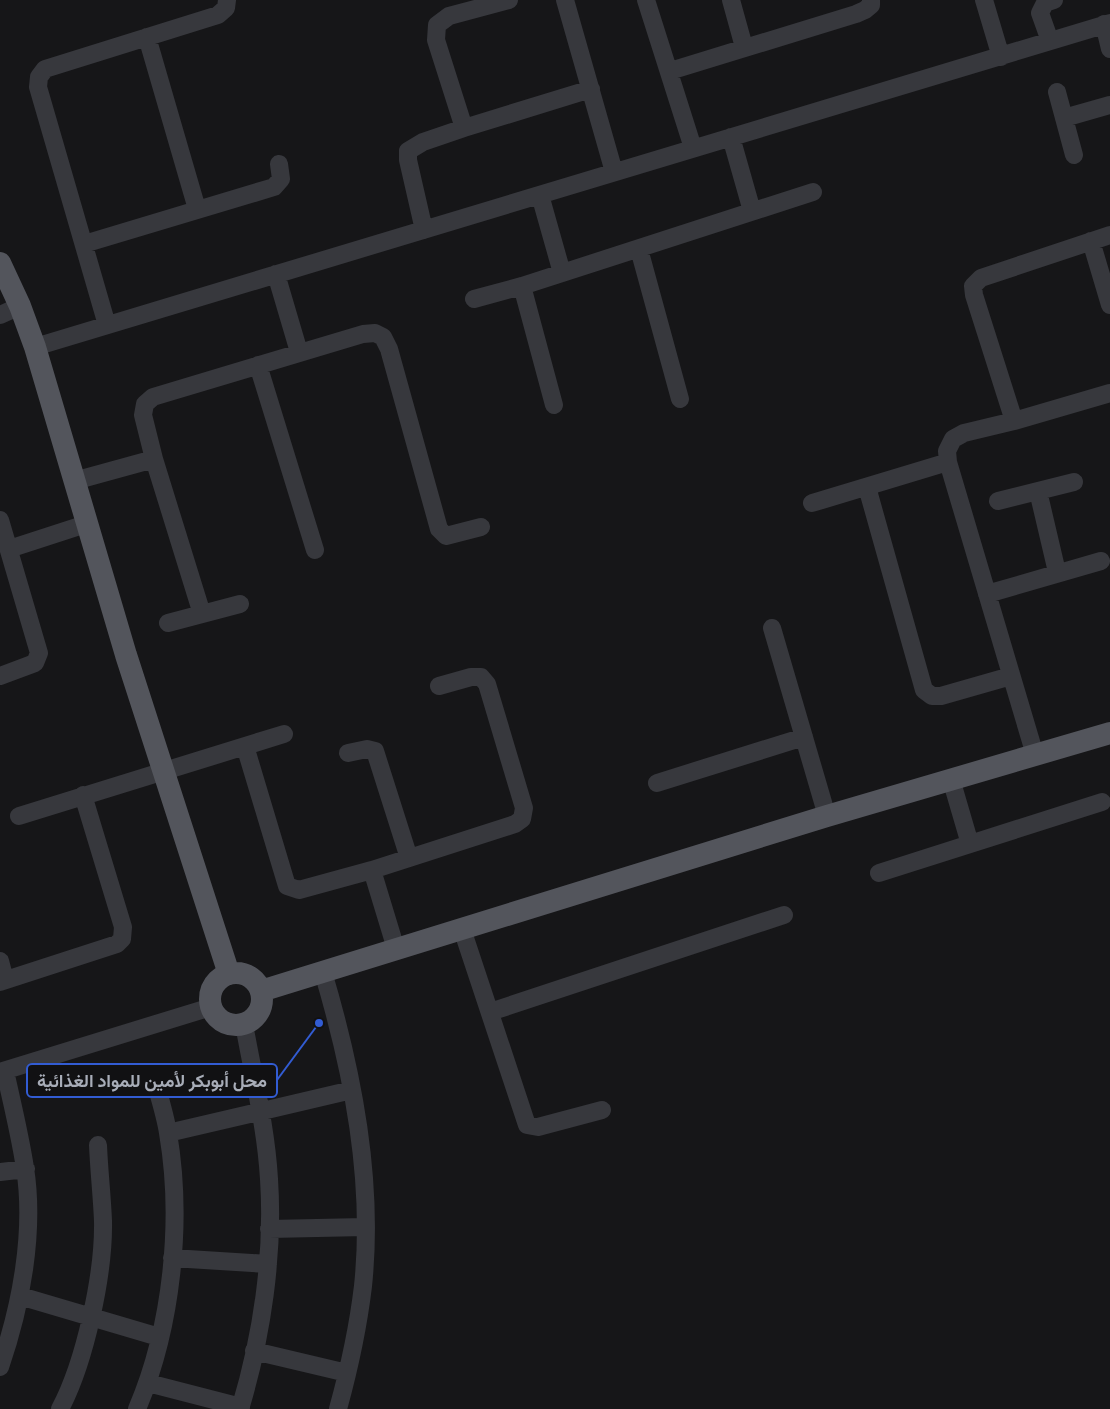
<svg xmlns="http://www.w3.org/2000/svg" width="1110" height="1409" viewBox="0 0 1110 1409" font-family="'Fira Sans Condensed',Vazirmatn,sans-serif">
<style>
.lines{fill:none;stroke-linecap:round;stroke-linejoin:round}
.minor{stroke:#37383d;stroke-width:18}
.major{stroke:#53555c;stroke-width:22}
.leader{fill:none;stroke:#325cd3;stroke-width:2}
.callout-dot{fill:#325cd3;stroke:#111113;stroke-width:2}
.callout{fill:#111113;stroke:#325cd3;stroke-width:2}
.callout-label{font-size:18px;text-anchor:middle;font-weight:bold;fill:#a8adb8}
</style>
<rect width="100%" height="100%" fill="#161618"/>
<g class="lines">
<!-- minor -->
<path class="minor" d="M 509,0 L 449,16 L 437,25 L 436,40 L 464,128 L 591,89
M 565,0 L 614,172
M 646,0 L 693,148
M 731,0 L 744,47
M 984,0 L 1001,57
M 1104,24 L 1110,49
M 147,37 L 197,209
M 1050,41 L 1040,13 L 1045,3 L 1054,0
M 670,71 L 856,14 L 865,10 L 871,5 L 871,0
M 1057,92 L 1074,155
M 1064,118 L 1110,105
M 731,137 L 752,211
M 540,195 L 562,273
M 424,230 L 408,160 L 408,151 L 423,142 L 464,128
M 1091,241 L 1110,305
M 84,244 L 274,187 L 281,179 L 279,164
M 639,249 L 680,399
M 276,274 L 299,352
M 522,286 L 554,405
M 474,299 L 522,286 L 813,192
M 0,315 L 20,306
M 107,325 L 38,87 L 39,77 L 45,69 L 218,15 L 226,8 L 227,0
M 35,347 L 1110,23
M 258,365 L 315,550
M 1014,421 L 974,295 L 973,286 L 981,278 L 1110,235
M 74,481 L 154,459
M 867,487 L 924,690 L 932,696 L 941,696 L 1011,676
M 1038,491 L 1057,572
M 998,501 L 1074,482
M 812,503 L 948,462
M 0,520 L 39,653 L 35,663 L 0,676
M 9,549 L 86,524
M 987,594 L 1101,561
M 202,614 L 154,459 L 143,415 L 145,404 L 153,397 L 363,334 L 375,333 L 383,337 L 389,349 L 439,529 L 446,536 L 481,527
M 168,623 L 240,604
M 772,628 L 827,816
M 245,746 L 287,886 L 299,890 L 372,870 L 515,824 L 522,819 L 524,808 L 487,684 L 481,677 L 471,677 L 439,686
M 348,753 L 367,749 L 375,751 L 409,858
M 1035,755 L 948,462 L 947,451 L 953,439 L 964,433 L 1014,421 L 1110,393
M 951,779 L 970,844
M 657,783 L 804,737
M 19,816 L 284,734
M 372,870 L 396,949
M 879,873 L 1102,802
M 462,929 L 527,1125 L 538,1127 L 602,1110
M 0,961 L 5,980
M 323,972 C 353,1073 374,1181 363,1286 C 358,1328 349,1369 338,1409
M 0,982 L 117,944 L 122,939 L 123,927 L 83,795
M 490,1012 L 784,915
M 0,1072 L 211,1007
M 168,1133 L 352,1090
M 0,1172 L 26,1169
M 269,1229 L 365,1227
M 172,1258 L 268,1264
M 20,1296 L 159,1337
M 254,1351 L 347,1373
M 0,1367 C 21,1306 35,1232 25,1168 C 20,1135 12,1103 5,1071
M 148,1383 L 241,1407
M 60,1409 C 85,1362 104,1274 103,1221 C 102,1196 99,1170 98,1145
M 137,1409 C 172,1327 183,1221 168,1133 C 165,1114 159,1096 154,1078
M 240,1409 C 262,1336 274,1255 269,1179 C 266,1127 253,1075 244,1024"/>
<!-- major -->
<path class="major" d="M 0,263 L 20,306 L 35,347 L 126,655 L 229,974
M210 999a26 26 0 1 1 52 0a26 26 0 1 1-52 0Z
M 261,991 L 827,816 L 1110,733"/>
</g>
<!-- callouts -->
<path class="leader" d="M319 1023L277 1080"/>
<circle class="callout-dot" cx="319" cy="1023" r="5"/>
<rect class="callout" x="27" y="1064" width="250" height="33" rx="5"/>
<g class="callout-label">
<text x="152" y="1087">محل أبوبكر لأمين للمواد الغذائية</text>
</g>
</svg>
